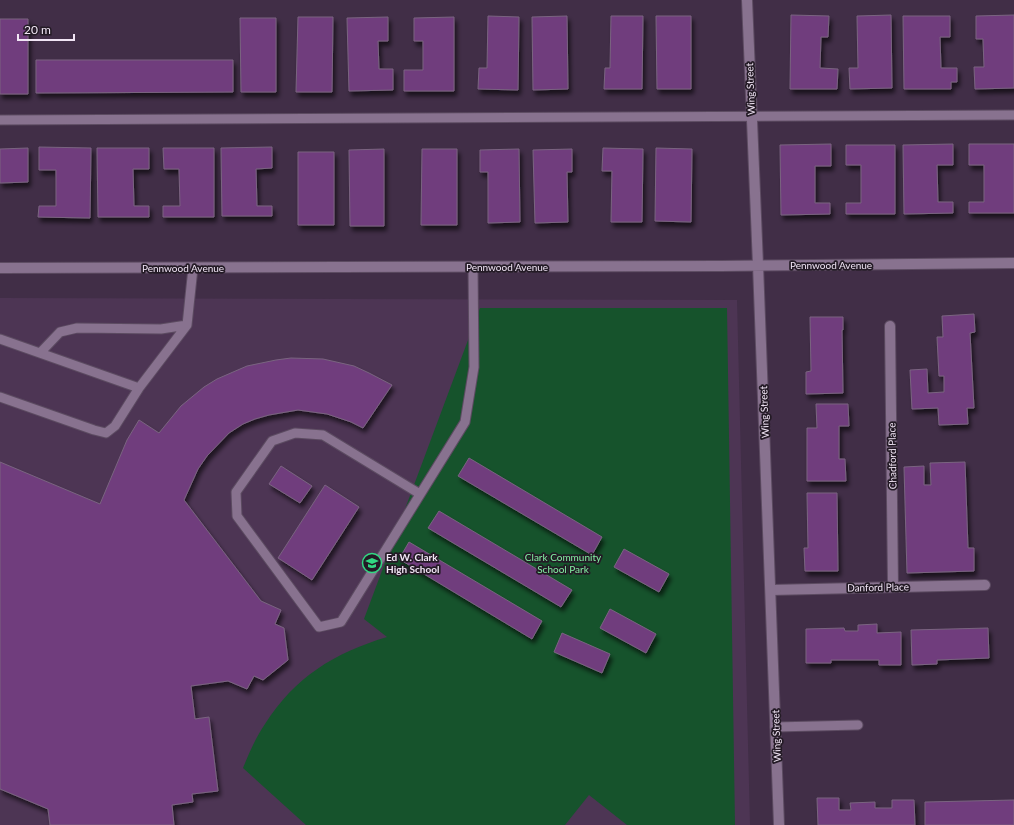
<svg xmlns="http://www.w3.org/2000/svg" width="1014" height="825" viewBox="0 0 1014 825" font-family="Lato,sans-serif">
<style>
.built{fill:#4d3554}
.green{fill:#16532c}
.building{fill:#6f3d7d;stroke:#7a6480;filter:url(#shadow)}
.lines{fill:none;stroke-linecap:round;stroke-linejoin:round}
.service-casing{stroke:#5c4b61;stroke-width:11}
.minor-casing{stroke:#5c4b61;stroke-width:12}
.tertiary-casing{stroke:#5c4b61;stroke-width:12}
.service{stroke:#88728f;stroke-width:9}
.minor{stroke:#88728f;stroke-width:10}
.tertiary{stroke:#88728f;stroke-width:10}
.labels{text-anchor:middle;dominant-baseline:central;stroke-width:3.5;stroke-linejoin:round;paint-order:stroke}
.street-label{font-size:10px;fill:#f1e5f5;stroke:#231a25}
.poi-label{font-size:10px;font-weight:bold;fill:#f1e5f5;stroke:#231a25;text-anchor:start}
.park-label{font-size:10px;fill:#84efa3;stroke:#231a25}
</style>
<defs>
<filter id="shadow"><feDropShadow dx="2.5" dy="4.5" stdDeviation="2" flood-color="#0009"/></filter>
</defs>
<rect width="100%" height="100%" fill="#412e47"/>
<!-- built -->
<path class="built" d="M 0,298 L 737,300 L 750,825 L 0,825 Z"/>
<!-- green -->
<path class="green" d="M 480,308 L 727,308 L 735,825 L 627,825 L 589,795 L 565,825 L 306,825 L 243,768 C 249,753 256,737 265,724 C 295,677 334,653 387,637 L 364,619 Z"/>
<!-- building -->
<path class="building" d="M 791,15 L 829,16 L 828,37 L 821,37 L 820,68 L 838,69 L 837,89 L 790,89 Z
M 891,15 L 892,88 L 850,89 L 849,68 L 858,68 L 857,16 Z
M 1014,15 L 1014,88 L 975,89 L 974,67 L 984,67 L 983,39 L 976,39 L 976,16 Z
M 488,16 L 519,17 L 518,90 L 478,89 L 479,68 L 487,68 Z
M 567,16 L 568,89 L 533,90 L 532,17 Z
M 611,16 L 643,16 L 642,89 L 604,89 L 605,68 L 610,68 Z
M 656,16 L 691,16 L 691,89 L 657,89 Z
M 903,16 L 950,16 L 950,37 L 940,37 L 941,68 L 957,68 L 957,82 L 951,82 L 951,89 L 904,89 Z
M 298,17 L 333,17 L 332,92 L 296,92 Z
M 388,17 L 388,41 L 378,41 L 379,69 L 393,69 L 393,90 L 349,91 L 347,18 Z
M 454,17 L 454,91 L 404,91 L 404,70 L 423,70 L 423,41 L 414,41 L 414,18 Z
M 240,18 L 276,18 L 276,92 L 241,92 Z
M 0,19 L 28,19 L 28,94 L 0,94 Z
M 36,60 L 233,60 L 233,92 L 36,93 Z
M 831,144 L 831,166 L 815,166 L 815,203 L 830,203 L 830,214 L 781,215 L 780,145 Z
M 953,144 L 953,165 L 937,165 L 938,202 L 953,202 L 953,213 L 904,214 L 903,145 Z
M 969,144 L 1014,144 L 1014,213 L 969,213 L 969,202 L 984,202 L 984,165 L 969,165 Z
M 846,145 L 895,145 L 895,214 L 846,214 L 846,203 L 861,203 L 861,165 L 846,165 Z
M 39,147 L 91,148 L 90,218 L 38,217 L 39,206 L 56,206 L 56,170 L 39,170 Z
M 272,147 L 272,168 L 256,169 L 257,206 L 272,206 L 272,216 L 222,216 L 221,148 Z
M 28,148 L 28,182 L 0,183 L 0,149 Z
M 97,148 L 149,148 L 149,169 L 133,169 L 134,206 L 149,206 L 149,217 L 98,217 Z
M 163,148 L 214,148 L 214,217 L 163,217 L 163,206 L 180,206 L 179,169 L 164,169 Z
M 603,148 L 643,149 L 642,222 L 611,222 L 612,171 L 602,171 Z
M 656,148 L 692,149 L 691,222 L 655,221 Z
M 384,149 L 384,226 L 350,226 L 349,150 Z
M 422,149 L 457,149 L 457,225 L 421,225 Z
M 519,149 L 520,222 L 488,223 L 488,172 L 480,172 L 480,150 Z
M 572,149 L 572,172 L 567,172 L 568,222 L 535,223 L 533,150 Z
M 298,152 L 334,152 L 334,225 L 298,225 Z
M 974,314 L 975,332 L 970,333 L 974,408 L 967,408 L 968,424 L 939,425 L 938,408 L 912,409 L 910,370 L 927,369 L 928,393 L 944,392 L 944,376 L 939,376 L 937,337 L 943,337 L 942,316 Z
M 810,317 L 843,317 L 843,330 L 842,330 L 843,393 L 806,394 L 806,372 L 811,371 Z
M 291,358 L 323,359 L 354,366 L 369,373 L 392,385 L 363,428 L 351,422 L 327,414 L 298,410 L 269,415 L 255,419 L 243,424 L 229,433 L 207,456 L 198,469 L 184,500 L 261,601 L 281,610 L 275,624 L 284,628 L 288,660 L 263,680 L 254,676 L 247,689 L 228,681 L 191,686 L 195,719 L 209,717 L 218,791 L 192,794 L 193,802 L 172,805 L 174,825 L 50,825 L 48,809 L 0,789 L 0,462 L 100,504 L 127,440 L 139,420 L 159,433 L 181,406 L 204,387 L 217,379 L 247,366 L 276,360 Z
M 816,404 L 848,404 L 849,426 L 839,426 L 839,459 L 845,459 L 846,481 L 807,481 L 807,428 L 817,428 Z
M 469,458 L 602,537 L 592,555 L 458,476 Z
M 965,462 L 968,548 L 974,548 L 974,571 L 907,573 L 904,467 L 924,466 L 924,485 L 931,485 L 930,463 Z
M 281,466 L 312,486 L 300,503 L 269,484 Z
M 325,485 L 359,507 L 312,580 L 278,558 Z
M 807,493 L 837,493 L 838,571 L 805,571 L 804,548 L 808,548 Z
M 439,511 L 572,590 L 561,607 L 428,528 Z
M 409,542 L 542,621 L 532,639 L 399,559 Z
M 624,549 L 669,574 L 659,592 L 614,567 Z
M 610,609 L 656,634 L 646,653 L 600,628 Z
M 877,624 L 877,633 L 901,632 L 901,665 L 879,665 L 879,660 L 831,660 L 831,663 L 806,663 L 806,629 L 844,628 L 845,631 L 858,631 L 858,625 Z
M 988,628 L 989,658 L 937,660 L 937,664 L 912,665 L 911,630 Z
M 562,633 L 610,654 L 602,673 L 554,652 Z
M 817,798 L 839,798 L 839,810 L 851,810 L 850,803 L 875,802 L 875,808 L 892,808 L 892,800 L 914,800 L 915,825 L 818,825 Z
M 1014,800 L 1014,825 L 925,825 L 925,802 Z"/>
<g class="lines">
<!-- service casing -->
<g class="service-casing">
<path id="service" d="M 0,120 L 1014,115
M 0,339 L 139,388
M 40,353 L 60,332 L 77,328 L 161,329 L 187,325
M 0,397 L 94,430 L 106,433 L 115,426 L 139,388 L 187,325 L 193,268
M 420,494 L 323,435 L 295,433 L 272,441 L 236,492 L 237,516 L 319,627 L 341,622 L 465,422 L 474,367 L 473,267
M 775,727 L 858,725"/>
</g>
<!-- minor casing -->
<g class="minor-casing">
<path id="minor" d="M 747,0 L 758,265
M 890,326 L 893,587
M 771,590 L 985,585"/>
</g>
<!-- tertiary casing -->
<g class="tertiary-casing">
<path id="tertiary" d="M 758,265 L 779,825
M 0,268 L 721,266 L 1014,263"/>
</g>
<!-- service -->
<use href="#service" class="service"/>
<!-- minor -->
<use href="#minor" class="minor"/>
<!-- tertiary -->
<use href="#tertiary" class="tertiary"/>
</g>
<!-- icons -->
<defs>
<g id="school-ring" transform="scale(1)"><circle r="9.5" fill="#231a25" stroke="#31d882" stroke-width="1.5"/><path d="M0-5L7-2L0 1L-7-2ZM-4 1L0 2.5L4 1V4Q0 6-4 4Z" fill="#31d882"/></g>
</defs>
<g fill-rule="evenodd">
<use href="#school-ring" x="372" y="563"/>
</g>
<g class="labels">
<!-- street labels -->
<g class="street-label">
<text transform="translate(750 89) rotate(-92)">Wing Street</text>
<text x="831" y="265">Pennwood Avenue</text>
<text x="507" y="267">Pennwood Avenue</text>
<text x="183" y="268">Pennwood Avenue</text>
<text transform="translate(764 412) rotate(-92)">Wing Street</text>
<text transform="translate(892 456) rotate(-91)">Chadford Place</text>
<text transform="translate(878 587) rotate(-1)">Danford Place</text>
<text transform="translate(776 736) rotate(-92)">Wing Street</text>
</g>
<!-- poi labels -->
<g class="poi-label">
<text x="386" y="557">Ed W. Clark<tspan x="386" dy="12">High School</tspan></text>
</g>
<!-- park labels -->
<g class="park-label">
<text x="563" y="557">Clark Community<tspan x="563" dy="12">School Park</tspan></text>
</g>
</g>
<!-- scale -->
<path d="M18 34v6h56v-6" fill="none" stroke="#f1e5f5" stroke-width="2"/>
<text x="24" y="34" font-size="12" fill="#f1e5f5" stroke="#231a25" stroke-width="3" paint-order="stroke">20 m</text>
</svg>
